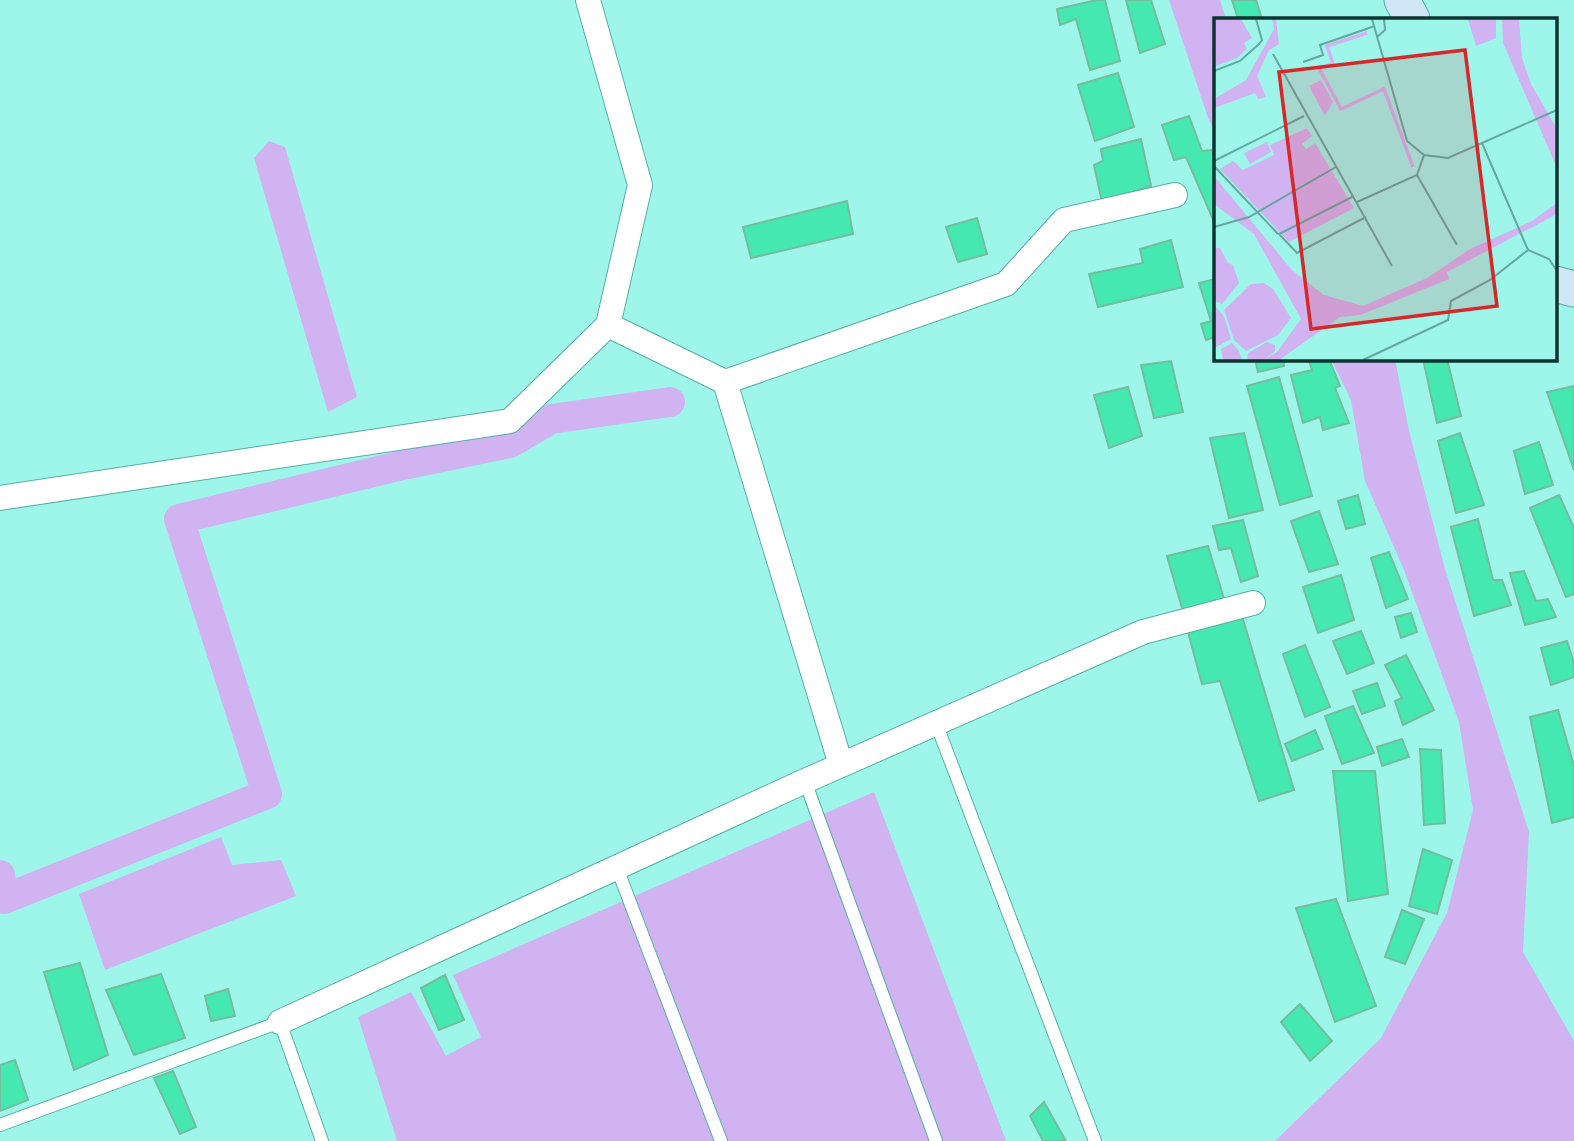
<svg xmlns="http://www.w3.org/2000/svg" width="1574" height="1141" viewBox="0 0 1574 1141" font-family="Cabin,sans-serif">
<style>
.water{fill:#d1b3f2}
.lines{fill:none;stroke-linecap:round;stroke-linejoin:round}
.canal{stroke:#d1b3f2;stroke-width:30}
.building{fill:#46e8b1;stroke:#74bd9e;stroke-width:2}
.lane-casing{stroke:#56aea4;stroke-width:14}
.street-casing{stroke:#56aea4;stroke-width:26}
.secondary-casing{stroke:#56aea4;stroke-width:37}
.lane{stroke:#fff;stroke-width:12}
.street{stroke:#fff;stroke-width:24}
.secondary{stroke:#d0e5f6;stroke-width:35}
.inset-river{fill:none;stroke:#d1b3f2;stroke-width:3.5}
.inset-road{fill:none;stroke:#64a8a0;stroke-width:2}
.view{fill:#d62828;fill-opacity:0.15;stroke:#d62828;stroke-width:3.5}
.inset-edge{fill:none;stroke:#0e3430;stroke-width:3.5}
</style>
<rect width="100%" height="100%" fill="#9ef6eb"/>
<!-- water -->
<path class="water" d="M 1169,0 L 1220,0 L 1226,19 L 1215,19 L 1215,132 L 1208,118 Z
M 269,141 L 285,147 L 357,397 L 328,412 L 254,158 Z
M 1331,359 L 1395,359 L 1409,431 L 1445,569 L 1529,832 L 1523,952 L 1574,1041 L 1574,1141 L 1275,1141 L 1381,1038 L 1447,913 L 1473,810 L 1459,722 L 1404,570 L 1365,481 L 1351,400 Z
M 874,792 L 1006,1141 L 397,1141 L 358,1017 L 411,992 L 446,1056 L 481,1037 L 453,975 Z
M 221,837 L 232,865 L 281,860 L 296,896 L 105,970 L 79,894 Z"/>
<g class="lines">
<!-- canal -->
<path class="canal" d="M 0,875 L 4,899 L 267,794 L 179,519 L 403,465 L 510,443 L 551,419 L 670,402"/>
</g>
<!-- building -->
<path class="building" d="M 1097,0 L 1105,0 L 1120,61 L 1090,70 L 1076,19 L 1060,25 L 1057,9 Z
M 1126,0 L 1151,0 L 1165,44 L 1140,53 Z
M 1232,0 L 1256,0 L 1262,19 L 1238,19 Z
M 1118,73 L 1134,127 L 1095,141 L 1078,85 Z
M 1189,116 L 1202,151 L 1212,150 L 1215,160 L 1215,224 L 1186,157 L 1174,160 L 1162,125 Z
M 1141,139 L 1151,186 L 1102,202 L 1094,165 L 1103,161 L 1101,149 Z
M 847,201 L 853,234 L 751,258 L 743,227 Z
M 977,218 L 987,254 L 958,262 L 946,227 Z
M 1171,240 L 1183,287 L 1098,307 L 1089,274 L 1143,263 L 1140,249 Z
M 1215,279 L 1215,337 L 1206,340 L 1201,324 L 1211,321 L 1199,283 Z
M 1255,359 L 1283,359 L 1284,366 L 1258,372 Z
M 1317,359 L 1329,359 L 1340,386 L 1335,388 L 1349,423 L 1323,430 L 1320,417 L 1303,423 L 1291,375 L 1312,370 L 1309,361 Z
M 1423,359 L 1447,359 L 1461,416 L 1437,423 Z
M 1171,361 L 1183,412 L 1154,418 L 1141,365 Z
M 1279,377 L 1312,496 L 1280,505 L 1247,386 Z
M 1574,386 L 1574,470 L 1547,392 Z
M 1128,387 L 1142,436 L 1109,448 L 1094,395 Z
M 1244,433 L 1263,510 L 1229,518 L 1210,438 Z
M 1460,433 L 1484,505 L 1456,513 L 1438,441 Z
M 1539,442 L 1553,485 L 1525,494 L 1514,451 Z
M 1358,495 L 1365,524 L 1346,529 L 1338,501 Z
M 1559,495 L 1574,528 L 1574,594 L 1566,597 L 1530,508 Z
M 1319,511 L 1338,564 L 1309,572 L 1291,521 Z
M 1478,519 L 1493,580 L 1502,580 L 1511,605 L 1474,616 L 1451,527 Z
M 1243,520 L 1258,576 L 1241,582 L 1231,548 L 1219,550 L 1213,526 Z
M 1208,546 L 1225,602 L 1184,615 L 1167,556 Z
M 1389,552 L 1408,599 L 1386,608 L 1371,558 Z
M 1524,571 L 1536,601 L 1548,599 L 1556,617 L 1525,625 L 1510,573 Z
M 1341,575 L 1354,620 L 1318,633 L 1303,587 Z
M 1411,613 L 1417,632 L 1401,638 L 1395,617 Z
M 1242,616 L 1294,790 L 1259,801 L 1220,681 L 1202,684 L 1188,632 Z
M 1361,631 L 1374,663 L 1347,674 L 1333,641 Z
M 1567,641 L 1574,663 L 1574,677 L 1551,685 L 1541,648 Z
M 1305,645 L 1330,707 L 1305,717 L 1283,654 Z
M 1406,655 L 1434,710 L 1403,725 L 1395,701 L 1402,698 L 1385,665 Z
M 1377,683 L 1385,706 L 1362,714 L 1353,691 Z
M 1353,706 L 1374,753 L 1342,764 L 1325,716 Z
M 1558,710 L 1574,766 L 1574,817 L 1552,823 L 1530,717 Z
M 1315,730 L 1323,749 L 1292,761 L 1285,744 Z
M 1402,739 L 1409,757 L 1382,766 L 1377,747 Z
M 1420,749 L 1441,750 L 1445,823 L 1424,825 Z
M 1333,771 L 1375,771 L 1388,894 L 1348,901 Z
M 1423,849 L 1452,860 L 1437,914 L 1409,906 Z
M 1336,899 L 1376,1006 L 1335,1022 L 1296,908 Z
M 1402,910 L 1424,919 L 1405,964 L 1385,957 Z
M 80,963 L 108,1055 L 74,1070 L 44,972 Z
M 161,974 L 185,1038 L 134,1055 L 106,990 Z
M 445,975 L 464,1020 L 439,1030 L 421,988 Z
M 228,989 L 235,1016 L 211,1021 L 205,996 Z
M 1300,1004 L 1332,1041 L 1310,1061 L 1281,1022 Z
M 15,1060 L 28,1100 L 0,1111 L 0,1065 Z
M 173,1071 L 196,1127 L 180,1134 L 154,1078 Z
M 1044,1102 L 1066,1141 L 1043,1141 L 1030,1116 Z"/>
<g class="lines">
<!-- lane casing -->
<g class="lane-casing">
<path id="lane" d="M 936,723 L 1095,1141
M 805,781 L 936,1141
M 617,868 L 721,1141
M 0,1125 L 280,1022 L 322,1141"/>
</g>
<!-- street casing -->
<g class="street-casing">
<path id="street" d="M 608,325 L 725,382 L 841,765
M 725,382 L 1006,284 L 1064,220 L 1175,195
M 0,498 L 510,421 L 608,325 L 640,185 L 588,0
M 280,1022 L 805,781 L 1143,632 L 1253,603"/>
</g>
<!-- secondary casing -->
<g class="secondary-casing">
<path id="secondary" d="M 1402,0 L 1412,19
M 1555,284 L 1574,289"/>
</g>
<!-- lane -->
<use href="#lane" class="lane"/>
<!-- street -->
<use href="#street" class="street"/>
<!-- secondary -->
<use href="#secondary" class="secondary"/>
</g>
<!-- overview -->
<g transform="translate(1214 18)">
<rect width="343" height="343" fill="#9ef6eb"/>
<path d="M 0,1 L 27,1 L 38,20 L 30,25 L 33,31 L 23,40 L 2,48 ZM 58,1 L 62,1 L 65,26 L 55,32 L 43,58 L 52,79 L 44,81 L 41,75 L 0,90 L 0,81 L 32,62 L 60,11 ZM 254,1 L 282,1 L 282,20 L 262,28 ZM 288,1 L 305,1 L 308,40 L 317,66 L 343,111 L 343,150 L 289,25 ZM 107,62 L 119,84 L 111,98 L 95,68 ZM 93,110 L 98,118 L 88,126 L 92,131 L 101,125 L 140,190 L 75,224 L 6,151 L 19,143 L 29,152 L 60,137 L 56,127 ZM 53,124 L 57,134 L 36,146 L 30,135 ZM 0,158 L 78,252 L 110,277 L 149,288 L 213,260 L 256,231 L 318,203 L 343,185 L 343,196 L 233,254 L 235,261 L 146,297 L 126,299 L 65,342 L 33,342 L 34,335 L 53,324 L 61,327 L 61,333 L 51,341 L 63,334 L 87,301 L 40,216 L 0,186 ZM 0,230 L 6,230 L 14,245 L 19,247 L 25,265 L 8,286 L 0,283 ZM 50,265 L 59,271 L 77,300 L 64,317 L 32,333 L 20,322 L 10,292 L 37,266 ZM 0,287 L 10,298 L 17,321 L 0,330 ZM 18,325 L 25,333 L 28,342 L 9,342 L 7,331 Z" fill="#d1b3f2"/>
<path class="inset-river" d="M 153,15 L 113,28 L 119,46 L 105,50 L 127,91 L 170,71 L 199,149"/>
<path class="inset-road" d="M 158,1 L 193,123 L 210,137 L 234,140 L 343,92M 163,19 L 171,12 L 170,1M 59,36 L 178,248M 89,44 L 109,37 L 106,27 L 161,8M 0,53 L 26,43 L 45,26 L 48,22 L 42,1M 268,125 L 314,232 L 335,241 L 343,253M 0,143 L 90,98M 0,148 L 64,216M 203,157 L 243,227M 140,178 L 65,216 L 83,235 L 152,199M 143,184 L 203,157 L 210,137M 0,209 L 35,199 L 122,149M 149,342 L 234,302 L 237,283 L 276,262 L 314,232"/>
<path class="view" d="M 251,32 L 283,288 L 97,311 L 65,54 Z"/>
<rect width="343" height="343" class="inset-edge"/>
</g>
</svg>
